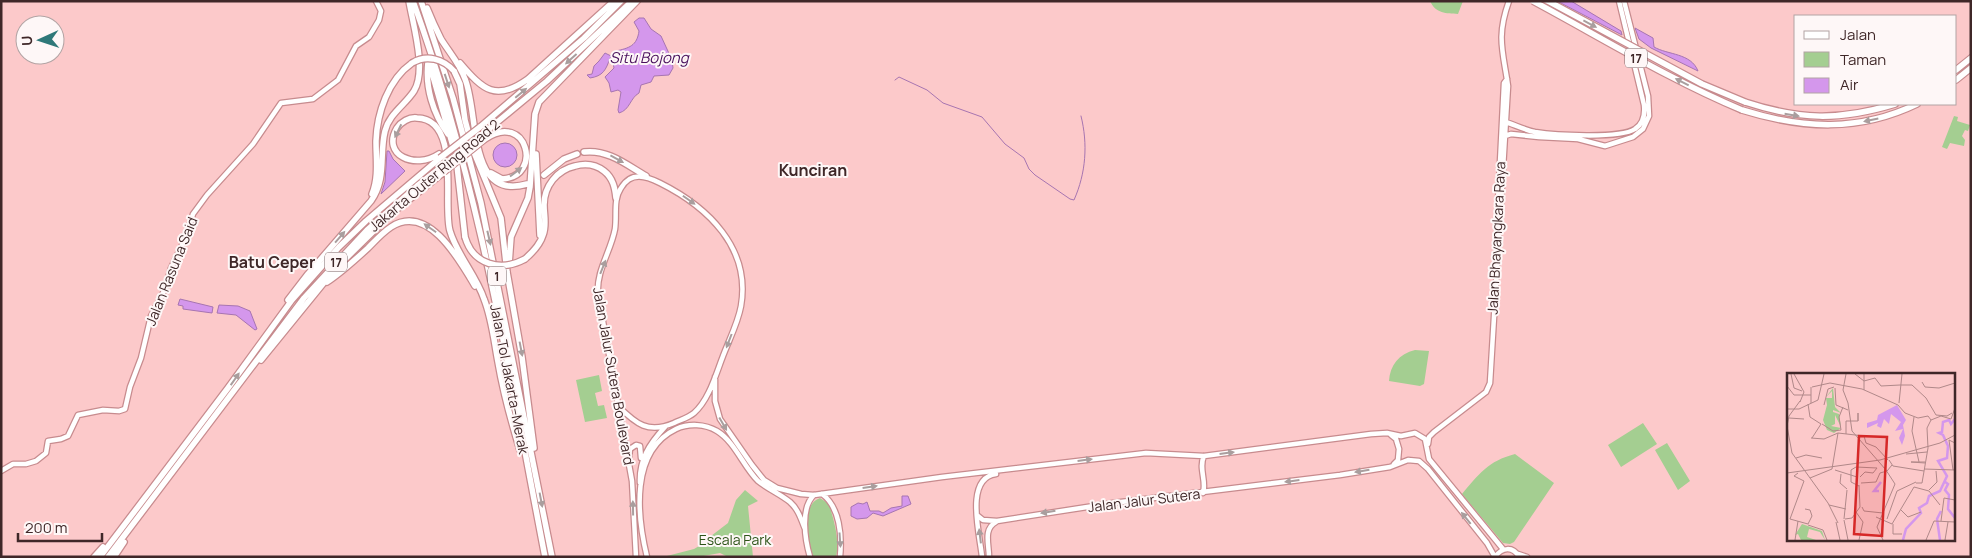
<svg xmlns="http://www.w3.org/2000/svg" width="1972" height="558" viewBox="0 0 1972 558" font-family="Manrope,sans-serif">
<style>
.green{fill:#a4ce91}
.water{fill:#d497ec;stroke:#a775b1}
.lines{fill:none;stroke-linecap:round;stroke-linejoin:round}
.stream{stroke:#a775b1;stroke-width:1}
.major-casing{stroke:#c78b8e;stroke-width:7}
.highway-casing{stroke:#c78b8e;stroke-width:8}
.major{stroke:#fff;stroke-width:4.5}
.highway{stroke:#fff;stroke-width:5.5}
.highway-bridge-casing{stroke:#c78b8e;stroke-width:8;stroke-linecap:butt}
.highway-bridge{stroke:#fff;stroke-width:5.5}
.oneway{fill:#a99e9e}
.labels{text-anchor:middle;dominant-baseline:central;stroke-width:4;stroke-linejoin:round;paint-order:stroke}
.shield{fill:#fef7f7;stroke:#786566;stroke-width:1}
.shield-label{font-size:12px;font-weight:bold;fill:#3f2728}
.street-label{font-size:14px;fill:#3f2728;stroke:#fef7f7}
.park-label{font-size:14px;fill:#2e5418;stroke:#fef7f7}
.water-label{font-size:15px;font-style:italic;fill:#49105c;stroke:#fef7f7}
.quarter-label{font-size:16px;font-weight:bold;fill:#3f2728;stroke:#fef7f7}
.inset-river{fill:none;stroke:#d497ec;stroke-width:2.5}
.inset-road{fill:none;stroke:#b08889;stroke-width:1}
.view{fill:#d62828;fill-opacity:0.15;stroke:#d62828;stroke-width:2.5}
.inset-edge{fill:none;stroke:#3f2728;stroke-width:2.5}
</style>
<rect width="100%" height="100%" fill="#fcc9ca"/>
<!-- green -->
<path class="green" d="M 1430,1 L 1463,1 L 1458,14 C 1446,13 1436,14 1430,1 Z
M 1954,116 L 1958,117 L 1957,121 L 1970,125 L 1968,131 L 1965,130 L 1962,136 L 1965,140 L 1964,146 L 1950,143 L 1947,149 L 1942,147 Z
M 1415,350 L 1429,351 L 1424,384 L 1420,386 L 1389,381 C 1390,365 1399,354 1415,350 Z
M 599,375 L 602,391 L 595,393 L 598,406 L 604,405 L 607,418 L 585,422 L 576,380 Z
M 1643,423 L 1657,444 L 1621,467 L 1608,445 Z
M 1667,443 L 1690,481 L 1678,490 L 1655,450 Z
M 1515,454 L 1554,483 L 1514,542 L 1510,544 L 1503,543 L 1462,494 C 1479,474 1488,461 1515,454 Z
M 745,490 L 758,501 L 748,506 L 753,557 L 728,557 L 720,553 L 698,557 L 663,557 L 694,549 L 706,542 L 711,536 L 728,523 L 736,500 Z
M 820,498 L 829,504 C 834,521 840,540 836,557 L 813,557 C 809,541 799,506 820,498 Z"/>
<!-- water -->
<path class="water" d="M 1557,1 L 1571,1 L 1621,31 L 1622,35 Z
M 639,18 L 644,18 L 651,29 L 661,36 L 672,60 L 673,68 L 669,75 L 654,76 L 651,82 L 641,85 L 639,93 C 630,98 630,110 619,113 L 618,110 L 621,92 L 618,90 L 611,92 L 609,83 L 605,77 L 614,68 L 612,58 L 610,58 C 606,70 603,76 590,78 L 587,75 L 592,74 L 594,66 L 599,61 L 605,53 L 611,56 L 616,51 C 629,48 637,46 639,31 L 634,22 Z
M 1635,28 L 1653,38 L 1654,47 C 1668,55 1691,53 1698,71 L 1651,48 L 1639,39 Z
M493 155a12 12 0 1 1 24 0a12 12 0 1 1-24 0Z
M 387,151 L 389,151 L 393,159 L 405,171 L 381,194 L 385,182 Z
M 180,299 L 213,307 L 212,313 L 183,309 L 183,306 L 178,305 Z
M 219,305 L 238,306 L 250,311 L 257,329 L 255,330 L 236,315 L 217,313 Z
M 902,496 L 908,496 L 911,504 L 883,516 L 873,513 L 867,518 L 857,519 L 851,516 L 851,507 L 858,503 L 863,504 L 867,502 L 870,511 L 879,511 L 883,513 L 891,508 L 902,506 Z"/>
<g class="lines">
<!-- stream -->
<path class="stream" d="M 895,80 L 899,77 L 927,90 L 943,103 L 982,117 L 1005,144 L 1024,158 L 1029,169 L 1035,175 L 1070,199 L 1074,200 C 1086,173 1088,144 1081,116"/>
<!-- major casing -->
<g class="major-casing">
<path id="major" d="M 1506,122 C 1515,125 1525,130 1535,132 C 1554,135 1620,139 1635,129 C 1643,124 1645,114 1644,105 L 1619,1
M 1505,136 L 1511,134 L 1539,137 L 1578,139 L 1605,146 L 1633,137 L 1643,129 L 1649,116 L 1648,96 L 1624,1
M 1498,202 L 1504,83 L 1507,79
M 715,377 L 715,401 L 720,419 L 752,465 L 764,480 L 777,488 L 801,494 L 814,495 L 942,477 L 1146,453 L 1204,456 L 1371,434 L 1387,433 L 1401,436 L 1415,433 L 1425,439 L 1429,459 L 1503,549
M 618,406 C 636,424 648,434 674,423 C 680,420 688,418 694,413 C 709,400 716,374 723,356 C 729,340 738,323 741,306 C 751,248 708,207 660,183 C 646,176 631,171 621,188 C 613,200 617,215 615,229 C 611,251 596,271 598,294 L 632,481 L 636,557
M 1391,435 L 1396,439 L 1399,449 L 1398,460 L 1394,464
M 1428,444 L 1429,437 L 1434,432 L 1486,392 L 1490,383 L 1508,86 C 1503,51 1496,37 1509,1
M 629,457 L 630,449 L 636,445 L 640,446 L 641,458
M 1,471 L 13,464 L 26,464 L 36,461 L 46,453 L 48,441 L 61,439 L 68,436 L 78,415 L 103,410 L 119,411 L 125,409 L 130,387 L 141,358 L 151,316 L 165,289 L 171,268 L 185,239 L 193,214 L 207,195 L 253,144 L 281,103 L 313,99 L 338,80 L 356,46 L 369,37 L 379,20 L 381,11 L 376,1
M 640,483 C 639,460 649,444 665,427
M 1203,493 C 1207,481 1198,468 1204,456
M 822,494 C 840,507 842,536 840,557
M 978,516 L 983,520 L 997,521 L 1113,503 L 1340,475 L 1390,467 L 1408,460 L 1419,461 L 1428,469 L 1487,543 L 1495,557
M 1518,554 L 1527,557
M 647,557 C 637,516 630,451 676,429 C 689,423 705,424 717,431 C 735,442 743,466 758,481 C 768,489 780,494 790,502 C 798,509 801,519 805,529
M 810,557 C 805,540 800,508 814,495
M 982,557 C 980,535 964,478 996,474
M 989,557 C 989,544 983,529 996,522
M 1495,557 C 1502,547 1513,546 1519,557"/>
</g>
<!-- highway casing -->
<g class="highway-casing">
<path id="highway" d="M 413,1 C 478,180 509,370 545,557
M 421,1 L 453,98 L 481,203 L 552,557
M 427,8 C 431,18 436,29 441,39 C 449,52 460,64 465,79 C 479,112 467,202 527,184
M 428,59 L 456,157 L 465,237
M 428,62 C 425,87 433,114 448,134
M 460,63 C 483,90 496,102 528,79 L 614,1
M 1956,70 L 1971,58
M 454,71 L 460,84 L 465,120 L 473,150 L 501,218 L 507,272 L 522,357 L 534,448
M 1956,80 L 1971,68
M 1745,102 C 1800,120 1839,121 1895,104
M 1742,110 C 1803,129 1859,132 1917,104
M 480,127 L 584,38 L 621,1
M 484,133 L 547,81 L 632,1
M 485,139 C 527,110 544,177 502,179 L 491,173
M 584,152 C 608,149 627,165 646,176
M 439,154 C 415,170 381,155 397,128 C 401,122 409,117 417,118 C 462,119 442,205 450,231 C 457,255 476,275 484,299 C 492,319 494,341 498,362 C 503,391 511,421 520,450
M 536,154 L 540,235
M 544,175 L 564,159 L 577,154
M 372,194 C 379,177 376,159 376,141 C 377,113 388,80 412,63
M 525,259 C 532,253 540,245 543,235 C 547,225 544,215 544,205 C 544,186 557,170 575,166 C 586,163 595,164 604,171 C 613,178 615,188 616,198
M 509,264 L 511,237 L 528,198 L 530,187 L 535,114 L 539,102 L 637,1
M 327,282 C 342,272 355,260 368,248 C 375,241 382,233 391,227 C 428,203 459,259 475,286
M 288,300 L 308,274 L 371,201 C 387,178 379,155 385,131 C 389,114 405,105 414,91 C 427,70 413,25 409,1
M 261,360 L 335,269 L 392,213 L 444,172
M 94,557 L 103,547
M 100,557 L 228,388 L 292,300 L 339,247 L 366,221 L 440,158
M 108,557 L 304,298 L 367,230 L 417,186 L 444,165
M 114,557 L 124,542"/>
</g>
<!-- major -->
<use href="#major" class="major"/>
<!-- highway -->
<use href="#highway" class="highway"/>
<!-- highway-bridge casing -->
<g class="highway-bridge-casing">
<path id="highway-bridge" d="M 1533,1 C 1602,38 1670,80 1742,110
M 1548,1 L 1702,84 L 1745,102
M 412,63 C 427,54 443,59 454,71
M 440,158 L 480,127
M 444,165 L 484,133
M 444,172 L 485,139
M 465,237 C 473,265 501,272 525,259"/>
</g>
<!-- highway-bridge -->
<use href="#highway-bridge" class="highway-bridge"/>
</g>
<!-- one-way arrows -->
<defs><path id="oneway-solid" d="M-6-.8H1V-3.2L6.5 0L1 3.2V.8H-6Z" transform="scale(1.25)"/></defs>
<g class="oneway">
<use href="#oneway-solid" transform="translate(1590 24) rotate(28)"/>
<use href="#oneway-solid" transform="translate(571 59) rotate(138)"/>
<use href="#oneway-solid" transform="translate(447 81) rotate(72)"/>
<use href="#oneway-solid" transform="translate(1682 82) rotate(-153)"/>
<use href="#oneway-solid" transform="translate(521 93) rotate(-40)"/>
<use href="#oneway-solid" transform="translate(1792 115) rotate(9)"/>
<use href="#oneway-solid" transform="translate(1871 120) rotate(168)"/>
<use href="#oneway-solid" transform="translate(398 131) rotate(116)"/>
<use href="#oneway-solid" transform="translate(617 159) rotate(29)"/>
<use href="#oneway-solid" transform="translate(516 172) rotate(-37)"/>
<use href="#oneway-solid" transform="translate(689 200) rotate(35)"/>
<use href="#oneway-solid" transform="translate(430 228) rotate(-145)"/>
<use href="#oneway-solid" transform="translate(340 237) rotate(-49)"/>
<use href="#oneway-solid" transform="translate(489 238) rotate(77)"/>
<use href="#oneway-solid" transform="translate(603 267) rotate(-68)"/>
<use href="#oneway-solid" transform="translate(729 341) rotate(111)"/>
<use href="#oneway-solid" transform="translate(521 349) rotate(79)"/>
<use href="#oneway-solid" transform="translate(235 379) rotate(-55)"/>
<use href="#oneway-solid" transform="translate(723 424) rotate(60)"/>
<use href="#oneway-solid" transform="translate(1227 453) rotate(-7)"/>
<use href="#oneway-solid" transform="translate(1085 460) rotate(-7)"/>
<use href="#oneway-solid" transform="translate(1362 471) rotate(171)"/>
<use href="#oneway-solid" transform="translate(1292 481) rotate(173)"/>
<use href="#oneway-solid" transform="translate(870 487) rotate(-8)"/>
<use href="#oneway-solid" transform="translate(541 500) rotate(79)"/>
<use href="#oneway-solid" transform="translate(633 508) rotate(-91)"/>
<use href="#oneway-solid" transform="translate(1048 512) rotate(171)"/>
<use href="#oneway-solid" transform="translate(1466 518) rotate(-129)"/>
<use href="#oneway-solid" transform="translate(980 536) rotate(-97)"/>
<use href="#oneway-solid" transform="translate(840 540) rotate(86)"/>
</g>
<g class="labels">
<!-- shield labels -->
<g class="shield">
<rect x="1625" y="48.5" width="22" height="19" rx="4"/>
<rect x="325" y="252.5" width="22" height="19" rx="4"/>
<rect x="488" y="266.5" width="18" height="19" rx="4"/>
</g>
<g class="shield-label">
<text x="1636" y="58">17</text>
<text x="336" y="262">17</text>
<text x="497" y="276">1</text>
</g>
<!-- street labels -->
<g class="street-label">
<text transform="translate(434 175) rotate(-40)">Jakarta Outer Ring Road 2</text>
<text transform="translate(1496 238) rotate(-87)">Jalan Bhayangkara Raya</text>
<text transform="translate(171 271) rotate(-68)">Jalan Rasuna Said</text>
<text transform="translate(614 376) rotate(80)">Jalan Jalur Sutera Boulevard</text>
<text transform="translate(510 379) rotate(79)">Jalan Tol Jakarta–Merak</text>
<text transform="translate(1144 500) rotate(-7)">Jalan Jalur Sutera</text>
</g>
<!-- park labels -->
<g class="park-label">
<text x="735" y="539">Escala Park</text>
</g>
<!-- water labels -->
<g class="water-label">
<text x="649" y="57">Situ Bojong</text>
</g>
<!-- quarter labels -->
<g class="quarter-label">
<text x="813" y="170">Kunciran</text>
<text x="272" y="262">Batu Ceper</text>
</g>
</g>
<!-- overview -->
<g transform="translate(1787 373)">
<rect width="168" height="168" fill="#fcc9ca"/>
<path d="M 46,15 L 48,34 L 54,40 L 46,37 L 46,39 L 52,41 L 54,54 L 48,42 L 48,51 L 44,53 L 54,55 L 47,60 L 40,57 L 36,47 L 40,32 L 39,25 L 45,25 L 45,18 L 39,24 ZM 15,151 L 35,158 L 38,167 L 33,159 L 22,156 L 20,164 L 29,167 L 14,167 L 11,161 L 8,162 Z" fill="#a4ce91"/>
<path d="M 110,32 L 119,47 L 116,52 L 118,63 L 115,72 L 112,65 L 116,56 L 108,58 L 114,49 L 104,41 L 102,51 L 97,46 L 94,55 L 90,53 L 91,50 L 80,55 L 80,50 L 90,47 L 91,42 Z" fill="#d497ec"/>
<path class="inset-river" d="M 157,108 L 161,111 L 158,117 L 162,122 L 161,136 L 168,145M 92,118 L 87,118 L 94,109M 116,167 L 119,156 L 134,140 L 132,135 L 140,130 L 142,123 L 153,118 L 160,103 L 151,88 L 160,85 L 161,73 L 156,62 L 152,60 L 155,59 L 156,49 L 162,47 L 164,51 L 168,46M 153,167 L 150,146 L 154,138"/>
<path class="inset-road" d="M 4,1 L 7,15 L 15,18M 7,1 L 17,19 L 13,29M 59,1 L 56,17 L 61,30 L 65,58 L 99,97M 68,1 L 77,8 L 88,5 L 94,13 L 113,12M 77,1 L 77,17M 135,9 L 138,14 L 152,15 L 168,10M 113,12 L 125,12 L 139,25 L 149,42 L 160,43 L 165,40M 0,13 L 7,22 L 24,22M 25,14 L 43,10 L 75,16 L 111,32 L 118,40 L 131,45 L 141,43 L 144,47M 48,15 L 49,32 L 61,37M 13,28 L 2,43 L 0,53 L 5,80 L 41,130 L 51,150M 24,30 L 24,14M 112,30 L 115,1M 21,31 L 23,44 L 34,51M 37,32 L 41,16 L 47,14M 0,36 L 12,36 L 31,27 L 37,1M 71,40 L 71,48 L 71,40M 127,44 L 125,58 L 132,89M 2,45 L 17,46M 144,47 L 154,43 L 164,46 L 168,35M 35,51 L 46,58 L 54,57 L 52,44 L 56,34M 59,61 L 59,48 L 71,48M 24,65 L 37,66 L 51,60M 25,65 L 34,51M 119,81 L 140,79M 9,85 L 19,82 L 35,85M 102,87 L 106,93 L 137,98M 138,90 L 124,89 L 138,89M 137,96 L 168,97M 48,97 L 70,104M 166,97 L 162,67 L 168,70M 0,100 L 93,87 L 153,70 L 168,62M 54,101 L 53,110 L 60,116M 23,105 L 45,96 L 51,60 L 77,63 L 79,70 L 89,74 L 101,87M 74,110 L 89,109 L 93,100 L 100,98 L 105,92M 129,110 L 135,110 L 141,75 L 140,55 L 144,47M 72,113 L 64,109 L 64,97 L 69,94 L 90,95 L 86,100 L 78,99 L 73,104M 142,117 L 150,109 L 149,98M 142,118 L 153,132M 42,132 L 59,136M 75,134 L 77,138 L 96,140M 18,136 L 23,137 L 25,143 L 21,151M 114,137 L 121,144 L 134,139M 69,139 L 76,149 L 72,167M 89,144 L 105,151 L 127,114 L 142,118M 3,146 L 17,108 L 7,103 L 11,100M 3,146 L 21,151M 57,146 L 60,117M 58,146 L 65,145 L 73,134 L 72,112M 100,146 L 110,118 L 129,109M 57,147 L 61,167M 154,148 L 157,125 L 168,127M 49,149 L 53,167M 106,151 L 106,161 L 115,161M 21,152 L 36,157 L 40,167M 8,167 L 11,148M 96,167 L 90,154 L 108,111 L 97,94M 139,167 L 147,148 L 168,149M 158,167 L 161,149"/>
<path class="view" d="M 72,63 L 100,64 L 95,163 L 67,161 Z"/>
<rect width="168" height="168" class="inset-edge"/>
</g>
<!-- border -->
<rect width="1972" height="558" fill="none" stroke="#3f2728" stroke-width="5"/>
<!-- legend -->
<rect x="1794" y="15" width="162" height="90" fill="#fef7f7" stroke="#b2a4a4"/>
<rect x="1804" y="31" width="25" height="8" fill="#ffffff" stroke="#b2a4a4"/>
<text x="1840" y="40" font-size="15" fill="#3f2728">Jalan</text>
<rect x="1804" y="52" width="25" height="15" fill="#a4ce91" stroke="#b2a4a4"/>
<text x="1840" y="65" font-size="15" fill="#3f2728">Taman</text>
<rect x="1804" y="78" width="25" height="15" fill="#d497ec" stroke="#b2a4a4"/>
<text x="1840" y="90" font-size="15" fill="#3f2728">Air</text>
<!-- north arrow -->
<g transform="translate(40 40) rotate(267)"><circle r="24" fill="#fef7f7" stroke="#b2a4a4"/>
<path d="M0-4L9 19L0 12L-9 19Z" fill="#2f7879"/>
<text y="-8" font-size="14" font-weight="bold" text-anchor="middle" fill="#3f2728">U</text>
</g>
<!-- scale -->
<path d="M18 533v8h84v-8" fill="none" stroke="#3f2728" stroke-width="2.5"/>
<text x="25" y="533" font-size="15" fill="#3f2728" stroke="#fef7f7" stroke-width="4" paint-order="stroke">200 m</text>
</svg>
